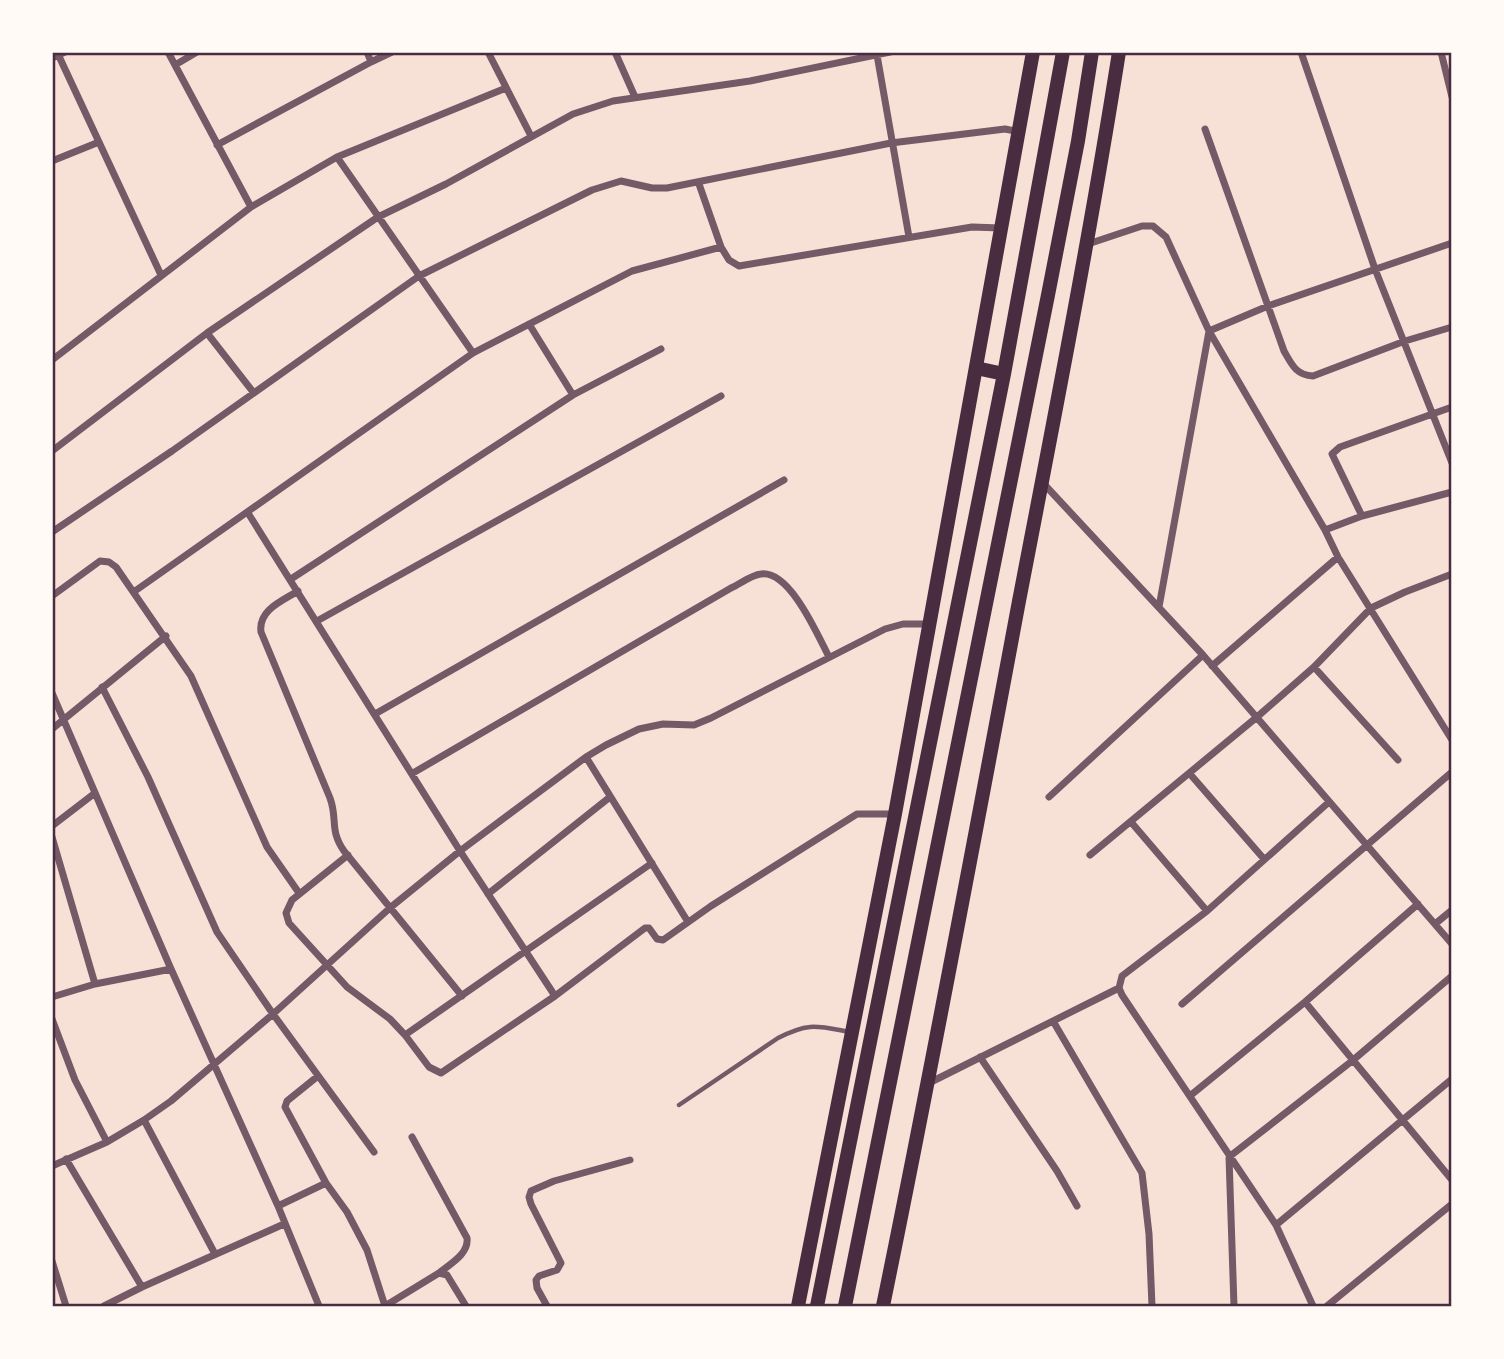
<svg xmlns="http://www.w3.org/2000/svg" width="1504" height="1359" viewBox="0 0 1504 1359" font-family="Poppins,sans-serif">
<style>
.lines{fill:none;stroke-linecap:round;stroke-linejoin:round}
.service{stroke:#755966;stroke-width:4.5}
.minor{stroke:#755966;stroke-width:7}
.primary{stroke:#4a2c40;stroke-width:14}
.trunk{stroke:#4a2c40;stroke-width:14}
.neatline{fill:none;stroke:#4a2c40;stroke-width:2.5}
</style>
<rect width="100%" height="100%" fill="#f7e1d7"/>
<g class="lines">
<!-- service -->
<path class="service" d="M 679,1105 L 778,1038 C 809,1022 817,1026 850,1032"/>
<!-- minor -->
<path class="minor" d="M 57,52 L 161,275
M 168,52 L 251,207
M 367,52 L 371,62 L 392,52
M 488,52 L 531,136
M 615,52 L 635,97
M 1301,52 L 1375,269 L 1452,463
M 1441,52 L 1452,97
M 877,55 L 909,237
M 52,58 L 65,52
M 175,65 L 197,52
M 1205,129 L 1284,351 C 1292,365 1296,375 1313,376 L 1405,341 L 1452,327
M 217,145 L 371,62
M 337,157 L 473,353
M 52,161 L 99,142
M 699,184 L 721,247 L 729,260 L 739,266 L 972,227 L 1001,228
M 1088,244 L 1142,226 L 1153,226 L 1166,237 L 1209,331 L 1325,530 L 1338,557 L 1452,740
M 529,324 L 573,395
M 207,333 L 254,393
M 52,360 L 251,207 L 337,157 L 506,88
M 52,451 L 207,333 L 378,217 L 446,184 L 573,114 L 613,101 L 750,81 L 890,52
M 1043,483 L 1203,655 L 1452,944
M 248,513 L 460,851 L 555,996
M 1362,516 L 1332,454 L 1340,447 L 1452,407
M 1325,530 L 1362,516 L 1452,492
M 52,532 L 172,451 L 419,276 L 592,190 L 621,181 L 652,188 L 667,188 L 891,143 L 1005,129 L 1020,132
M 291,579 L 573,395 L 661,349
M 135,591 L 473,353 L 632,271 L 721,247
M 298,591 C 282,601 258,610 261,632 L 330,798 C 338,820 329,829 344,851 L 462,996
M 52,596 L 100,561 L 109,562 L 116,567 L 191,676 L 267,847 L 299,893
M 1159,607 L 1209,331 L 1268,306 L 1452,243
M 317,621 L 721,396
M 1212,666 L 1338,557
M 1314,667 L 1398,760
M 102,687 L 148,777 L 217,932 L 273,1014 L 374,1152
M 52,693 L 171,969 L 278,1206 L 319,1306
M 375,714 L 784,480
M 52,729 L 166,636
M 586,757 L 688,922
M 413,773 L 731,588 C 740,584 751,575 761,574 C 790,570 818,636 829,657
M 1190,774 L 1264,859
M 1049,797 L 1203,655
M 1131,822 L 1207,911
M 52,826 L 95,793
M 52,837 L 95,984
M 348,855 L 292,900 L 286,913 L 289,923 L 347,987 L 390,1019 L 405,1035 L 429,1067 L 441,1073 L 555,996 L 645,928 L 649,928 L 657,939 L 663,940 L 711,906 L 857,814 L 895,814
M 1090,855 L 1257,717 L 1314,667 L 1371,608 L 1405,592 L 1452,574
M 488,894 L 610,797
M 1435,924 L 1452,910
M 52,997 L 95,984 L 171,969
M 1305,1002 L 1452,1180
M 1182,1004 L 1452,772
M 52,1019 L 75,1080 L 107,1142
M 1053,1021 L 1142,1173 L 1149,1234 L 1152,1306
M 405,1035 L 652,863
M 980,1057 L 1057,1171 L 1077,1206
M 929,1083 L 1119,988
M 1191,1095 L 1305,1002 L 1418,904
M 144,1120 L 215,1254
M 412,1137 L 467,1238 C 469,1254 450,1264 439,1273
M 66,1159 L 142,1287
M 52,1166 L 107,1142 L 144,1120 L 171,1101 L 273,1014 L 391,907 L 460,851 L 586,757 L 606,745 L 639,729 L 663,724 L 694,725 L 711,718 L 885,629 L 903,624 L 929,624
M 326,1183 L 347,1212 L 367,1250 L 385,1306
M 278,1206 L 326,1183 L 285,1107 L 287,1101 L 318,1076
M 1276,1225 L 1452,1079
M 52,1261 L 66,1306
M 104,1306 L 142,1287 L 284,1224
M 385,1306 L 439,1273 L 447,1275 L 466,1306
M 547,1306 L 537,1288 L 536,1280 L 539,1276 L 557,1270 L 561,1263 L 531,1204 L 529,1197 L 531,1191 L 554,1181 L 630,1160
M 1234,1306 L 1229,1157 L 1352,1061 L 1452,976
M 1313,1306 L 1276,1225 L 1122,995 L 1119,988 L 1122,976 L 1207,911 L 1329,802
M 1327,1306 L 1452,1204"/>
<!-- primary -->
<path class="primary" d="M 798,1306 L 895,814 L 1033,52
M 883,1306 C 931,1072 975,837 1019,601 C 1054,419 1090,236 1119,52"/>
<!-- trunk -->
<path class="trunk" d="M 976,368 L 1004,374
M 817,1306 L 1004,374 L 1063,52
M 845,1306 L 1048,295 L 1078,141 L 1092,52"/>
</g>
<!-- border -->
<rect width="1504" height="1359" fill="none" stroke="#fffaf5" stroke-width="108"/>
<rect x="54" y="54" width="1396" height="1251" class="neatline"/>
</svg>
